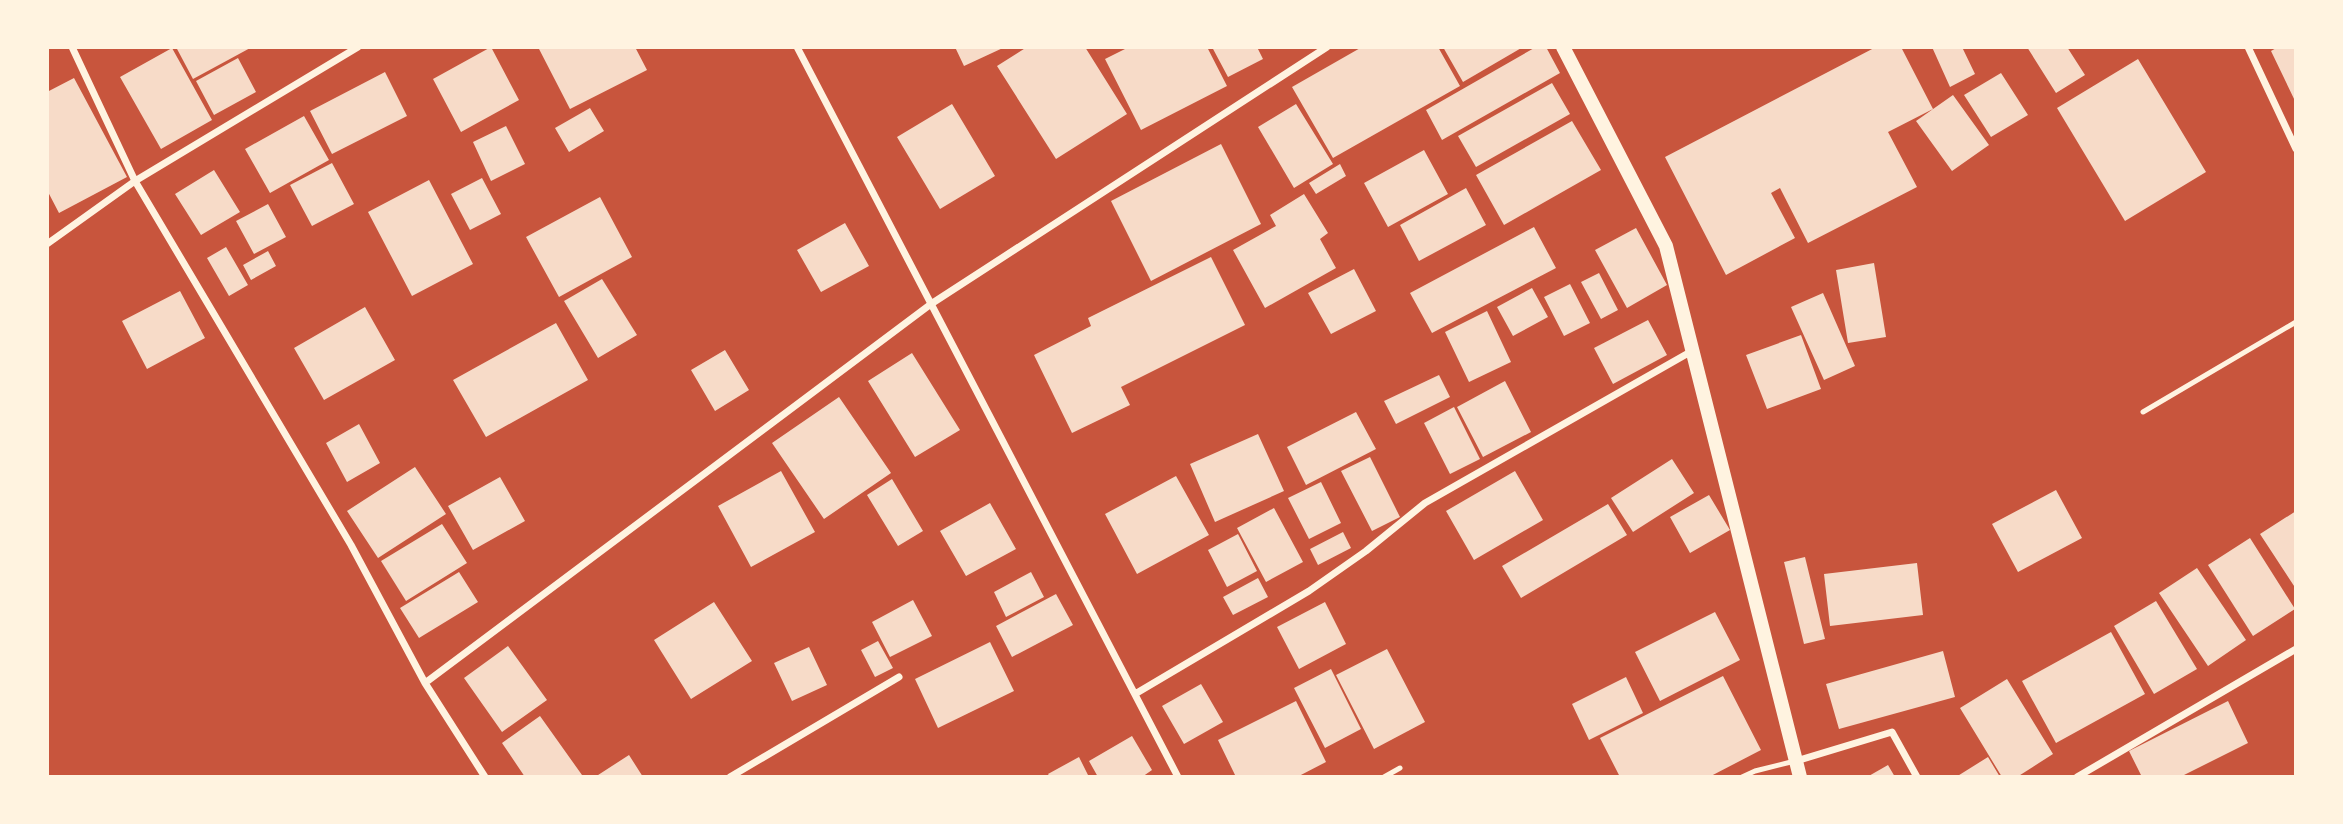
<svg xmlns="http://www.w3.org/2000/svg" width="2343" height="824" viewBox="0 0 2343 824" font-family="Quicksand,sans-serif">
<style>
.building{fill:#f7dbc8}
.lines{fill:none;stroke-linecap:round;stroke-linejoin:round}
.service{stroke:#fff3e0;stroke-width:5}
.minor{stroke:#fff3e0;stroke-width:7}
.secondary{stroke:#fff3e0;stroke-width:14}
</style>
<rect width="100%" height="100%" fill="#c8553d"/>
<!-- building -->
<path class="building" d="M 176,47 L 252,47 L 193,79 Z
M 491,47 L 519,100 L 461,132 L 433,79 Z
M 538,47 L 635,47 L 647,70 L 570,109 Z
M 955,47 L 1005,47 L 964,66 Z
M 1027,47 L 1085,47 L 1127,114 L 1056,159 L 997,66 Z
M 1129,47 L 1207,47 L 1227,86 L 1141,130 L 1105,59 Z
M 1212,47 L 1257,47 L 1263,59 L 1228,77 Z
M 1362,47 L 1438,47 L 1460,86 L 1333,158 L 1292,87 Z
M 1443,47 L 1523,47 L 1463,82 Z
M 1536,47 L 1546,47 L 1560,73 L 1442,140 L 1426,110 Z
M 1876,47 L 1901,47 L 1933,109 L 1888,132 L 1917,187 L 1808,243 L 1780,188 L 1771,193 L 1795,238 L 1726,275 L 1665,157 Z
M 1932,47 L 1962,47 L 1975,74 L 1950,87 Z
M 2027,47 L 2067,47 L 2085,75 L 2056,93 Z
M 2278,47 L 2296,47 L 2296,103 L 2271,51 Z
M 172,48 L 212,120 L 161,149 L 120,77 Z
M 238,58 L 256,92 L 214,115 L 196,81 Z
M 2138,59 L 2206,172 L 2125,221 L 2057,108 Z
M 385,72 L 407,116 L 332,154 L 310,111 Z
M 2001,73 L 2028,115 L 1991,137 L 1964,95 Z
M 74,78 L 127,177 L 59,213 L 47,190 L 47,92 Z
M 1552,83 L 1570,114 L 1476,167 L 1458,136 Z
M 1953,95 L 1989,145 L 1952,171 L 1916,121 Z
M 952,104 L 995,176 L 940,209 L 897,137 Z
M 1296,104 L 1333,164 L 1294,188 L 1258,127 Z
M 590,108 L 604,131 L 569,152 L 555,128 Z
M 304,116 L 329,160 L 270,193 L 245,149 Z
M 1572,121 L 1601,170 L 1504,225 L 1476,175 Z
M 506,126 L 525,164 L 491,181 L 473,142 Z
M 1221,144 L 1261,224 L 1151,281 L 1111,201 Z
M 1424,150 L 1448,194 L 1388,227 L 1364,183 Z
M 332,163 L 354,204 L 312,226 L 290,185 Z
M 1340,164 L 1346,176 L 1316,194 L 1309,183 Z
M 214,170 L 240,212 L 201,235 L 175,194 Z
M 482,178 L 501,214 L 470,230 L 451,194 Z
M 429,180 L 473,264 L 412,296 L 368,212 Z
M 1466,188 L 1486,225 L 1419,261 L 1400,225 Z
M 1304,194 L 1328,233 L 1320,239 L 1336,268 L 1265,308 L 1233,250 L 1276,226 L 1270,215 Z
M 600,197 L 632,257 L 559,297 L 526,237 Z
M 268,204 L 286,237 L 254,254 L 236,221 Z
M 845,223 L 869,266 L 821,292 L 797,250 Z
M 1534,227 L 1556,268 L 1432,333 L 1410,293 Z
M 1636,228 L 1667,285 L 1627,308 L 1595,250 Z
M 226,247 L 248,285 L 229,296 L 207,258 Z
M 268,251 L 276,266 L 251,280 L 243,265 Z
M 1211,257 L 1245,325 L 1121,387 L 1130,405 L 1072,433 L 1034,355 L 1091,326 L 1088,318 Z
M 1874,263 L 1886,337 L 1848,343 L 1836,270 Z
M 1354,269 L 1376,311 L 1331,334 L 1308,293 Z
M 1599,273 L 1618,310 L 1601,319 L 1581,282 Z
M 602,279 L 637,335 L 598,358 L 564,301 Z
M 1570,284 L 1590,323 L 1564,336 L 1544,297 Z
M 1532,288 L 1548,317 L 1513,336 L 1497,307 Z
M 180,291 L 205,338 L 147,369 L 122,321 Z
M 1823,293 L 1855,366 L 1824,380 L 1791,307 Z
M 365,307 L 395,360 L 324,400 L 294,348 Z
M 1487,311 L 1511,362 L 1469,382 L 1445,332 Z
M 1648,320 L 1667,355 L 1613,384 L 1594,348 Z
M 556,323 L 588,380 L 486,437 L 453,380 Z
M 1801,335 L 1821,389 L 1767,409 L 1746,355 Z
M 725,350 L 749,390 L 715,411 L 691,370 Z
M 912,353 L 960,430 L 915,457 L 868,381 Z
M 1439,375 L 1450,397 L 1396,424 L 1384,401 Z
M 1505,381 L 1531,432 L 1483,457 L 1457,407 Z
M 839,397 L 891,473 L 824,519 L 772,443 Z
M 1454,407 L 1480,459 L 1450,474 L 1424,423 Z
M 1356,412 L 1376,449 L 1306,485 L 1287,447 Z
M 359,424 L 380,463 L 347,482 L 326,443 Z
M 1258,434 L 1284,491 L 1215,522 L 1190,464 Z
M 1370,457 L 1400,517 L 1372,531 L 1341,471 Z
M 1672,459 L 1694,493 L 1633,532 L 1611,498 Z
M 415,467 L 446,514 L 378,558 L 347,511 Z
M 781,471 L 815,532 L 751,567 L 718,506 Z
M 1515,471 L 1543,520 L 1474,560 L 1446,511 Z
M 1176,476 L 1209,535 L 1137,574 L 1105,514 Z
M 500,477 L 525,521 L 473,550 L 448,506 Z
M 892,479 L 923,531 L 898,546 L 867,495 Z
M 1321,482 L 1341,523 L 1309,539 L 1288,498 Z
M 2056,490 L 2082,538 L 2018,572 L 1992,524 Z
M 1709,495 L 1730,530 L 1690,553 L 1670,517 Z
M 990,503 L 1016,549 L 966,576 L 940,531 Z
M 1608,504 L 1627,535 L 1521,598 L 1502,566 Z
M 1274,508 L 1303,562 L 1266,582 L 1237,528 Z
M 2296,511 L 2296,589 L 2260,534 Z
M 442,524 L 467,563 L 406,601 L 381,561 Z
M 1343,532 L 1351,548 L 1318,565 L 1310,549 Z
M 1238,534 L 1257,571 L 1227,587 L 1208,550 Z
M 2250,538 L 2295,609 L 2253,636 L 2208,565 Z
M 1805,557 L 1825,639 L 1804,644 L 1784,562 Z
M 1917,563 L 1923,615 L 1830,626 L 1824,574 Z
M 2197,568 L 2246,640 L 2208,666 L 2159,593 Z
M 459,572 L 478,602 L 419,638 L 400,608 Z
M 1031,572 L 1044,597 L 1006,617 L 994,592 Z
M 1258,578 L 1268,597 L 1233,615 L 1223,597 Z
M 1056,594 L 1073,625 L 1012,657 L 996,626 Z
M 913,600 L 932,636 L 890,657 L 872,622 Z
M 2156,601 L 2197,669 L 2154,694 L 2114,626 Z
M 714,602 L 752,661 L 691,699 L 654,640 Z
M 1325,602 L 1346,644 L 1299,669 L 1277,627 Z
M 1715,612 L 1740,660 L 1660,701 L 1635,652 Z
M 2111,632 L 2145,694 L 2056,743 L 2022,681 Z
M 878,641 L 893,668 L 875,677 L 861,650 Z
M 990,642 L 1014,691 L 938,728 L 915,679 Z
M 508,646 L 547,700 L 502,732 L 464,678 Z
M 809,647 L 827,685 L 792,701 L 774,663 Z
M 1387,649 L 1425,722 L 1374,749 L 1336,675 Z
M 1943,651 L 1955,697 L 1839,729 L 1826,684 Z
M 1331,669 L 1361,729 L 1325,748 L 1294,688 Z
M 1723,676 L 1761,750 L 1709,777 L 1620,777 L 1600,738 Z
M 1626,677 L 1643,713 L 1589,740 L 1572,704 Z
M 2007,679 L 2053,754 L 2017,777 L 2002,777 L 1960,708 Z
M 1201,684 L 1223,722 L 1184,744 L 1162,706 Z
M 1296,701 L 1326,762 L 1297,777 L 1236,777 L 1218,740 Z
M 2228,701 L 2248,743 L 2180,777 L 2142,777 L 2129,751 Z
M 540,716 L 582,775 L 578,777 L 525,777 L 502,743 Z
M 1132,736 L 1152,770 L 1142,777 L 1098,777 L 1089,761 Z
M 629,755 L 643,777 L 595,777 Z
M 1079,757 L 1089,777 L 1050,777 L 1048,774 Z
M 1988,757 L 2000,777 L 1956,777 Z
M 1888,765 L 1895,777 L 1867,777 Z"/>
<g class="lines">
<!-- service -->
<path class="service" d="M 2143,412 L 2296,322
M 1384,777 L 1400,768
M 1742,777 L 1755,771 L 1795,761"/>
<!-- minor -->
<path class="minor" d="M 72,47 L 135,181 L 351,545 L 425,683 L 485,777
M 797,47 L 1178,777
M 2248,47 L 2296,149
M 47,244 L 135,181 L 358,47
M 425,683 L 931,304 L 1327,47
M 1135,694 L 1309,591 L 1366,551 L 1425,503 L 1692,351
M 1796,761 L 1892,732 L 1917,777
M 730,777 L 899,677
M 2077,777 L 2296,649"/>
<!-- secondary -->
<path class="secondary" d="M 1563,47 L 1666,246 L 1800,777"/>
</g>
<!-- border -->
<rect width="2343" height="824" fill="none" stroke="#fff3e0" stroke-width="98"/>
</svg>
